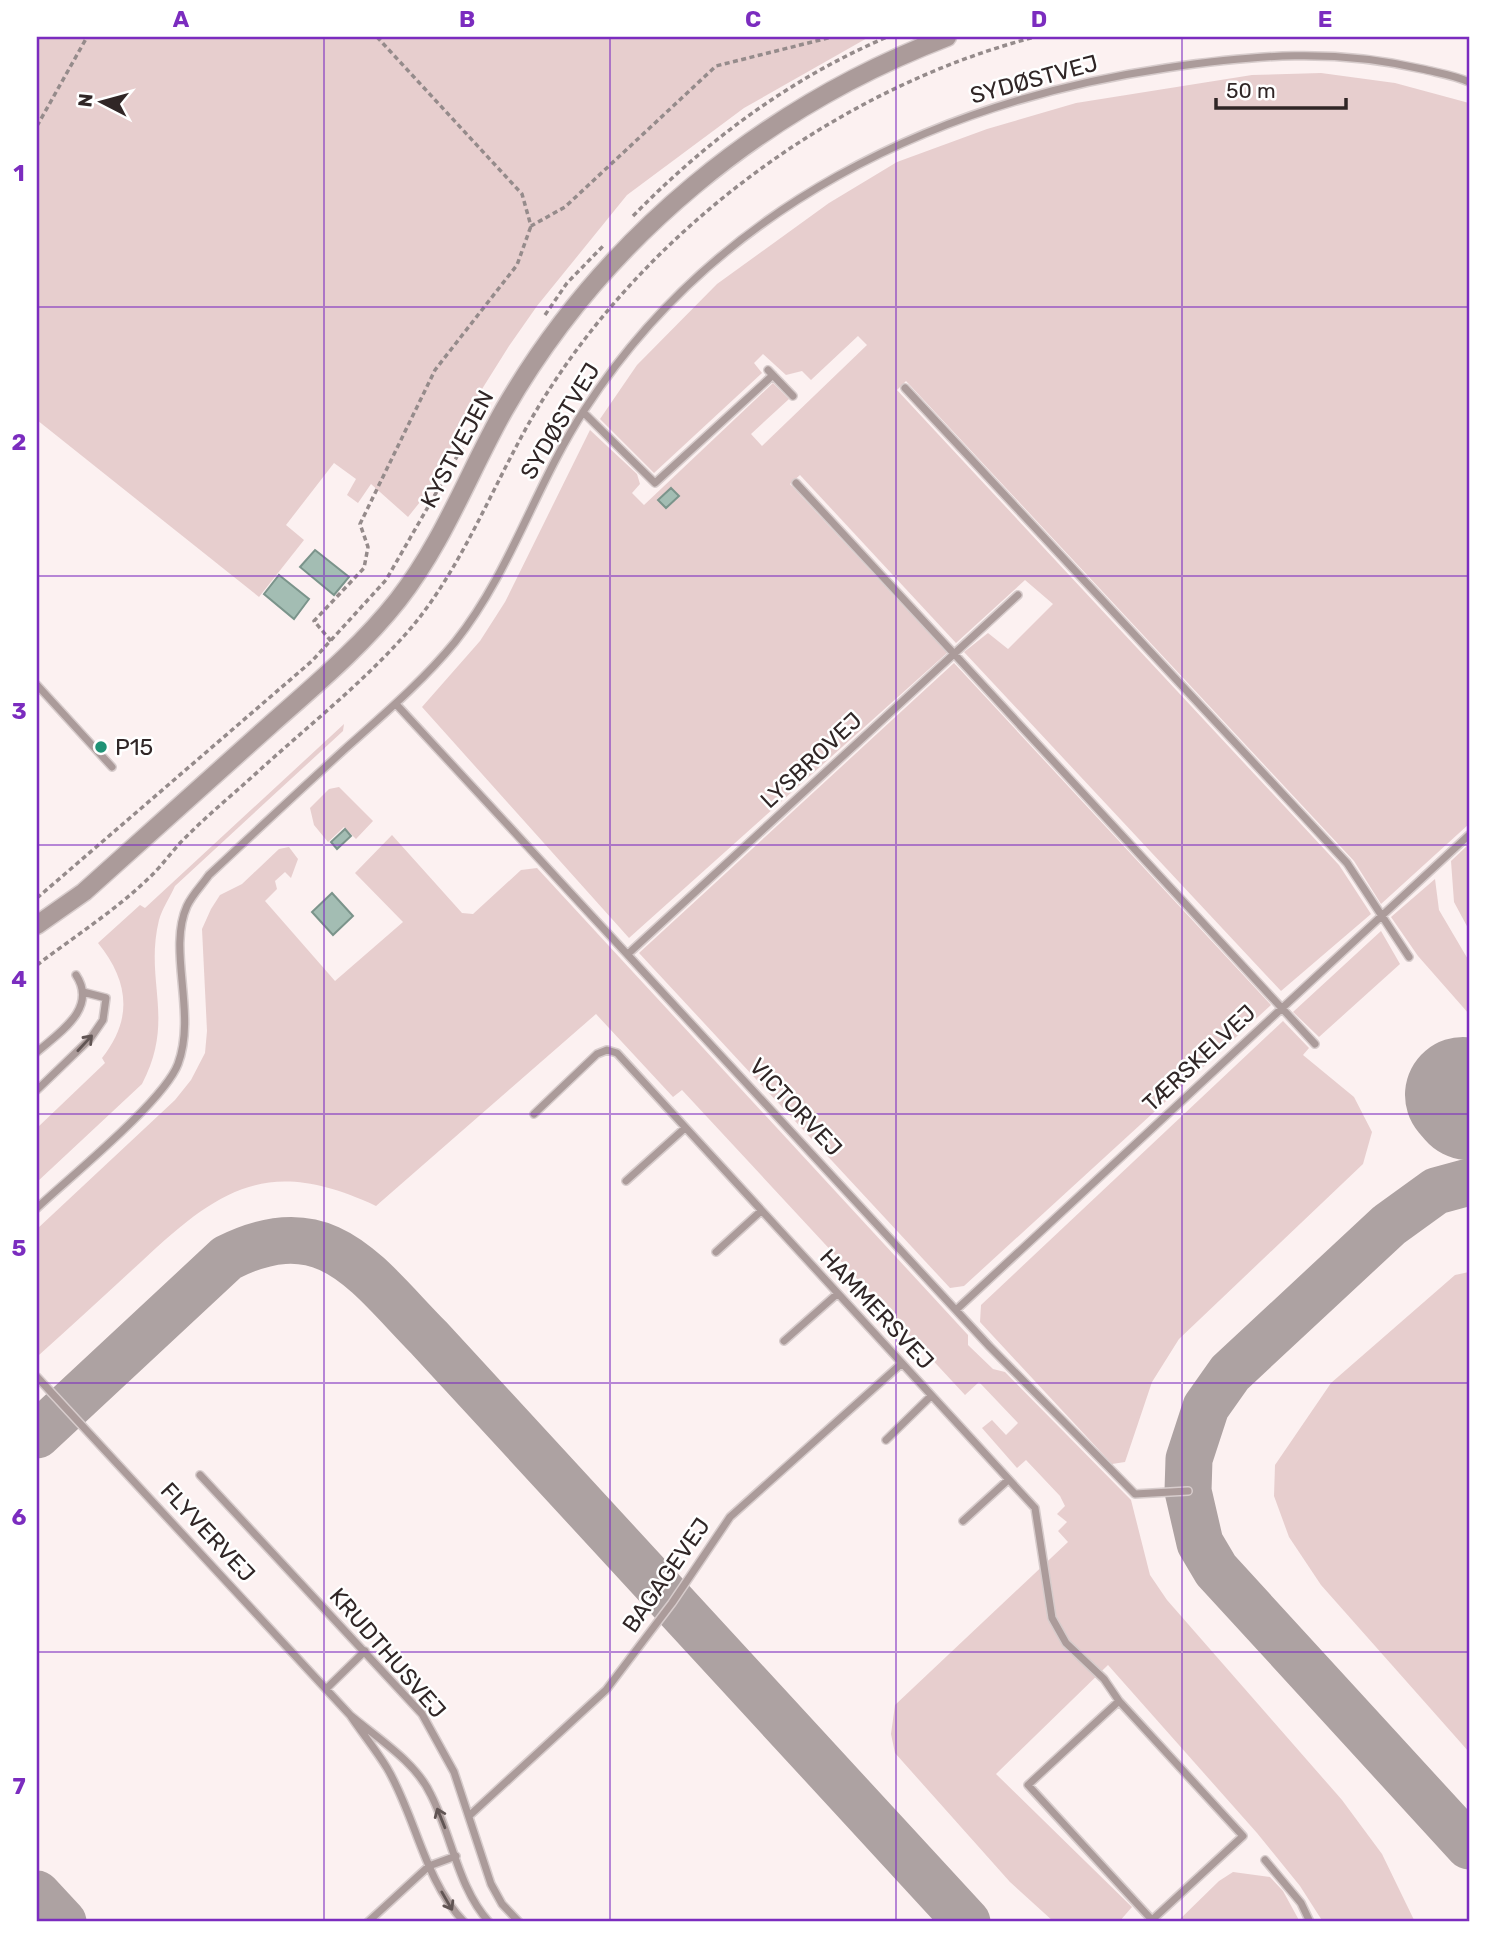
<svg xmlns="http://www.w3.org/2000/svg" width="1506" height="1959" viewBox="0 0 1506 1959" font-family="Rubik,sans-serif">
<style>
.green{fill:#e7cece}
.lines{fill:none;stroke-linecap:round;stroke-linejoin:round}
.taxiway{stroke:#ada2a2;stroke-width:47}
.runway{stroke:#ada2a2;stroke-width:116}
.building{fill:#a3bdb3;stroke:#7b948b;stroke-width:2}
.service-casing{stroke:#d7cccc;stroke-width:10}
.tertiary-casing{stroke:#d7cccc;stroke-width:21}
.path{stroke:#958b8b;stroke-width:3.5;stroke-dasharray:5 3.5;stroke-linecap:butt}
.service{stroke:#ab9b9a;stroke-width:7}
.tertiary{stroke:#ab9b9a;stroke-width:18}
.oneway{stroke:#615554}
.grid{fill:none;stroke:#7b2cbf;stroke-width:2;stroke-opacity:0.55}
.poi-dot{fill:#1f9275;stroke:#fff;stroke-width:2.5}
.labels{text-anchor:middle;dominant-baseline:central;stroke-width:5;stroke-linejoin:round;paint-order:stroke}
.street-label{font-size:23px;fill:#302626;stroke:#fff}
.poi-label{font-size:23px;fill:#302626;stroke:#fff;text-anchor:start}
.neatline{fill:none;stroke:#7b2cbf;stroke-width:2.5}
.grid-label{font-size:23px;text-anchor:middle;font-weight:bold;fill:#7b2cbf}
</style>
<rect width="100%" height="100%" fill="#fcf1f1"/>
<!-- green -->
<path class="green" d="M 37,37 L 869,37 L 744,108 L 627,195 L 537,306 L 509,346 L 477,397 L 428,492 L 408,517 L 371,484 L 358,503 L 347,495 L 356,479 L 334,463 L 286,525 L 304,540 L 259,597 L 37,420 Z
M 1321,73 L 1395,83 L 1469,103 L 1469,824 L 1381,904 L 1354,861 L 906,381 L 897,390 L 1339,865 L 1371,914 L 1281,991 L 964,652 L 988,633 L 1008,649 L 1053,604 L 1025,580 L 956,643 L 800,475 L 790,484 L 947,653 L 629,938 L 422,707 L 480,641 L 505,602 L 590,430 L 637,474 L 640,484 L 632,493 L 644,505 L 773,383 L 789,399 L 751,434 L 762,446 L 867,345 L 858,336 L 811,380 L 802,371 L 786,375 L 763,354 L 754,363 L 762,373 L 654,473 L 600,419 L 637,365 L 717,284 L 829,203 L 897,162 L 987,129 L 1076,103 L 1252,75 Z
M 954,663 L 1271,1005 L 964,1286 L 950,1288 L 639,953 Z
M 344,724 L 343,731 L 175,886 C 170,897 162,909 159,920 C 144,982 176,1019 142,1084 L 37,1182 L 37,1128 L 105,1063 L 102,1058 C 134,1018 128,980 98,943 L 140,905 L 145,908 Z
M 339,787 L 373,821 L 356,839 L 344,827 L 328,842 L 314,825 L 310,808 L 329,789 Z
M 392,835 L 462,913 L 473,914 L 521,870 L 537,868 L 968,1335 L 968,1345 L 993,1369 L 1005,1372 L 1131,1500 L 1150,1575 L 1167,1600 L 1342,1800 L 1382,1854 L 1415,1922 L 1323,1922 L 1300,1886 L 1257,1833 L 1108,1665 L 996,1774 L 1132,1907 L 1119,1922 L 1054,1922 L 1010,1882 L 895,1753 L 891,1734 L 895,1705 L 1068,1542 L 1058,1531 L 1067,1522 L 1057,1514 L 1065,1506 L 1060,1496 L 1026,1460 L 1017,1468 L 982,1428 L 992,1420 L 1006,1435 L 1018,1423 L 979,1382 L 965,1395 L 682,1090 L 673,1097 L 596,1014 L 376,1206 C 269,1156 221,1187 142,1261 C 108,1292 74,1324 39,1355 L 37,1353 L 37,1229 L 175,1100 L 191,1080 L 205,1053 L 207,1031 L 202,929 L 211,909 L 220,895 L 242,884 L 279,849 L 289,847 L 298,859 L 291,878 L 285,872 L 275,881 L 277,889 L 265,901 L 335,981 L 403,922 L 355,873 Z
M 1469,844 L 1469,930 L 1454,902 L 1451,861 Z
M 1435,879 L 1439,910 L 1469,961 L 1469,1014 L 1418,956 L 1391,917 Z
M 1381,931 L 1400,964 L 1319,1037 L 1293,1012 Z
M 1283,1021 L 1309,1048 L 1303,1055 L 1354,1097 L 1372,1132 L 1363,1164 L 1179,1339 L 1152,1382 L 1125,1462 L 1112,1464 L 980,1322 L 981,1305 Z
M 1469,1272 L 1469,1752 L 1321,1585 L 1289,1537 L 1274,1496 L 1275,1465 L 1331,1383 L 1455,1275 Z
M 1233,1872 L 1270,1877 L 1283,1891 L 1300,1922 L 1177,1922 L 1219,1881 Z"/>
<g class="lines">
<!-- taxiway -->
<path class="taxiway" d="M 1469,1182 L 1436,1191 L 1389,1225 L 1230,1373 L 1206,1407 L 1189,1459 L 1188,1491 L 1200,1543 L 1216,1570 L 1469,1846
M 37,1435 L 227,1258 C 326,1208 365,1273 429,1338 L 967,1922
M 37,1894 L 63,1922"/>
<!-- runway -->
<path class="runway" d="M 1463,1095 L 1469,1102"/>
</g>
<!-- building -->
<path class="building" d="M 671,488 L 679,496 L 666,508 L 658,500 Z
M 315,550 L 349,577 L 334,595 L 300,567 Z
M 279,575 L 309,599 L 294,619 L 264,594 Z
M 345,829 L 351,836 L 337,849 L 331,842 Z
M 332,893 L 353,916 L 333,935 L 312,912 Z"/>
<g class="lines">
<!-- service casing -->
<g class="service-casing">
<path id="service" d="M 768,370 L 793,396
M 905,388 L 1347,863 L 1409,957
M 583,412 L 655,483 L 773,375
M 796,483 L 1315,1044
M 37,685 L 112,767
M 396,704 L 990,1347 L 1135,1494 L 1188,1491
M 629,953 L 1018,595
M 37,1052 C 60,1032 98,1008 76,975
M 37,1090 L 90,1039 L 103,1020 L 106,998 L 83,992
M 534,1114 L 597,1054 L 607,1050 L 617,1053 L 1035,1508 L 1052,1618 L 1066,1643 L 1104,1679 L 1119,1701
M 626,1181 L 685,1128
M 37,1208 C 70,1177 164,1101 178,1064 C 197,1013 167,950 187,906 C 192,895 202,885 209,875 C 254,833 299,791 345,749 C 383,715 423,681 455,642 C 511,572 536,483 585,409 C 716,208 934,102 1166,68 C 1256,55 1333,48 1422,69 C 1438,73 1454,75 1469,82
M 716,1252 L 761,1211
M 956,1310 L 1469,835
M 784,1341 L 837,1294
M 37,1377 L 350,1715
M 886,1440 L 931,1396
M 200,1475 L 422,1714 L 454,1772 L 491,1884 L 502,1904 L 519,1922
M 963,1521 L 1008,1480
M 326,1689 L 365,1651
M 1119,1701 L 1243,1836 L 1152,1920 L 1028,1785 Z
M 469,1816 L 606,1690 L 672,1603 L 730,1517 L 901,1364
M 1265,1860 L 1301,1903 L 1310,1922
M 368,1922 L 429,1866 L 456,1856
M 464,1922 C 424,1880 416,1817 387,1768 C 376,1750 362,1733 350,1715 C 377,1738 416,1762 431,1795 C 452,1836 458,1888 489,1922"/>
</g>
<!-- tertiary casing -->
<g class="tertiary-casing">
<path id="tertiary" d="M 37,925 L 84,892 C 146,836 208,781 269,726 C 314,686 361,647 398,600 C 443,543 469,472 504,410 C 603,238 764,107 947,37"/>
</g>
<!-- path -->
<path class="path" d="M 377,37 L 522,194 L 531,226 L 565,207 L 716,66 L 832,37
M 37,126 L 87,37
M 633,216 C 706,141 791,78 887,37
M 545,315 L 567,283 L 605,244
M 331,641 L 314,621 L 364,568 L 368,547 L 360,524 L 435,370 L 517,265 L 531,226
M 37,898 L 312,661 L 386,580 L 463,446
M 37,965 C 75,936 119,908 153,874 C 162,865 171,853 180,843 C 206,816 236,792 263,767 C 313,722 367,679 411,628 C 463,566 493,485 533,416 C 638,236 833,89 1035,37"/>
<!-- service -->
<use href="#service" class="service"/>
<!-- tertiary -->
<use href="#tertiary" class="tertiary"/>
</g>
<!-- one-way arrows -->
<defs><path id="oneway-shaft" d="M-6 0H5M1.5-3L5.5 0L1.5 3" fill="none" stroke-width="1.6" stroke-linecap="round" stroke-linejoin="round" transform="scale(1.75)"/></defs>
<g class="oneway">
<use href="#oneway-shaft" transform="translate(85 1043) rotate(-47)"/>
<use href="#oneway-shaft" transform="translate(441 1818) rotate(-112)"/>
<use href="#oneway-shaft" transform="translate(447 1901) rotate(60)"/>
</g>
<!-- grid -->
<path class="grid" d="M 324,37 L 324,1922M 610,37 L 610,1922M 896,37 L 896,1922M 1182,37 L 1182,1922M 37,307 L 1469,307M 37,576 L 1469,576M 37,845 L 1469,845M 37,1114 L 1469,1114M 37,1383 L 1469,1383M 37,1652 L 1469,1652"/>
<!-- markers -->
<circle class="poi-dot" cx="101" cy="747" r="7"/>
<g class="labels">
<!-- street labels -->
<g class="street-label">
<text transform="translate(1034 79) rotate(-15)">SYDØSTVEJ</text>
<text transform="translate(560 421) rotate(-59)">SYDØSTVEJ</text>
<text transform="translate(457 449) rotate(-62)">KYSTVEJEN</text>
<text transform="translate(811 760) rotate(-43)">LYSBROVEJ</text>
<text transform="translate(1199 1058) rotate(-43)">TÆRSKELVEJ</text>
<text transform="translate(796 1107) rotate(47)">VICTORVEJ</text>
<text transform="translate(877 1309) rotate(47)">HAMMERSVEJ</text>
<text transform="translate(208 1532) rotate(47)">FLYVERVEJ</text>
<text transform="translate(666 1575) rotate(-55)">BAGAGEVEJ</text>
<text transform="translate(388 1653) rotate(49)">KRUDTHUSVEJ</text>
</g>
<!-- poi labels -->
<g class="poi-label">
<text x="115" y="747">P15</text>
</g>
</g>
<!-- border -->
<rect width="1506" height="1959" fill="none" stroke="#ffffff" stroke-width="77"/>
<!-- north arrow -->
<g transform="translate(102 102) rotate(276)" stroke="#ffffff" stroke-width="5" paint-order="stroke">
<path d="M0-5L12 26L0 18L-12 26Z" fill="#302626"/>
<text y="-10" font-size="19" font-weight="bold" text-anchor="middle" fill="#302626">N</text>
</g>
<!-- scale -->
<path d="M1216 98v10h130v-10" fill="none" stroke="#302626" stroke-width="3.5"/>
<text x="1226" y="98" font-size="21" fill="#302626" stroke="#ffffff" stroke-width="5" paint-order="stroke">50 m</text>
<rect x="38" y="38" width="1430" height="1882" class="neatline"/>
<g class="grid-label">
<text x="181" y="27">A</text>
<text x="467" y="27">B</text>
<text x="753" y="27">C</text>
<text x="1039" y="27">D</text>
<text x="1325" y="27">E</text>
<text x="19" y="181">1</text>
<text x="19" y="450">2</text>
<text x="19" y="719">3</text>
<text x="19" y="987">4</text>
<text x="19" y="1256">5</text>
<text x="19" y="1525">6</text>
<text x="19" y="1794">7</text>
</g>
</svg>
